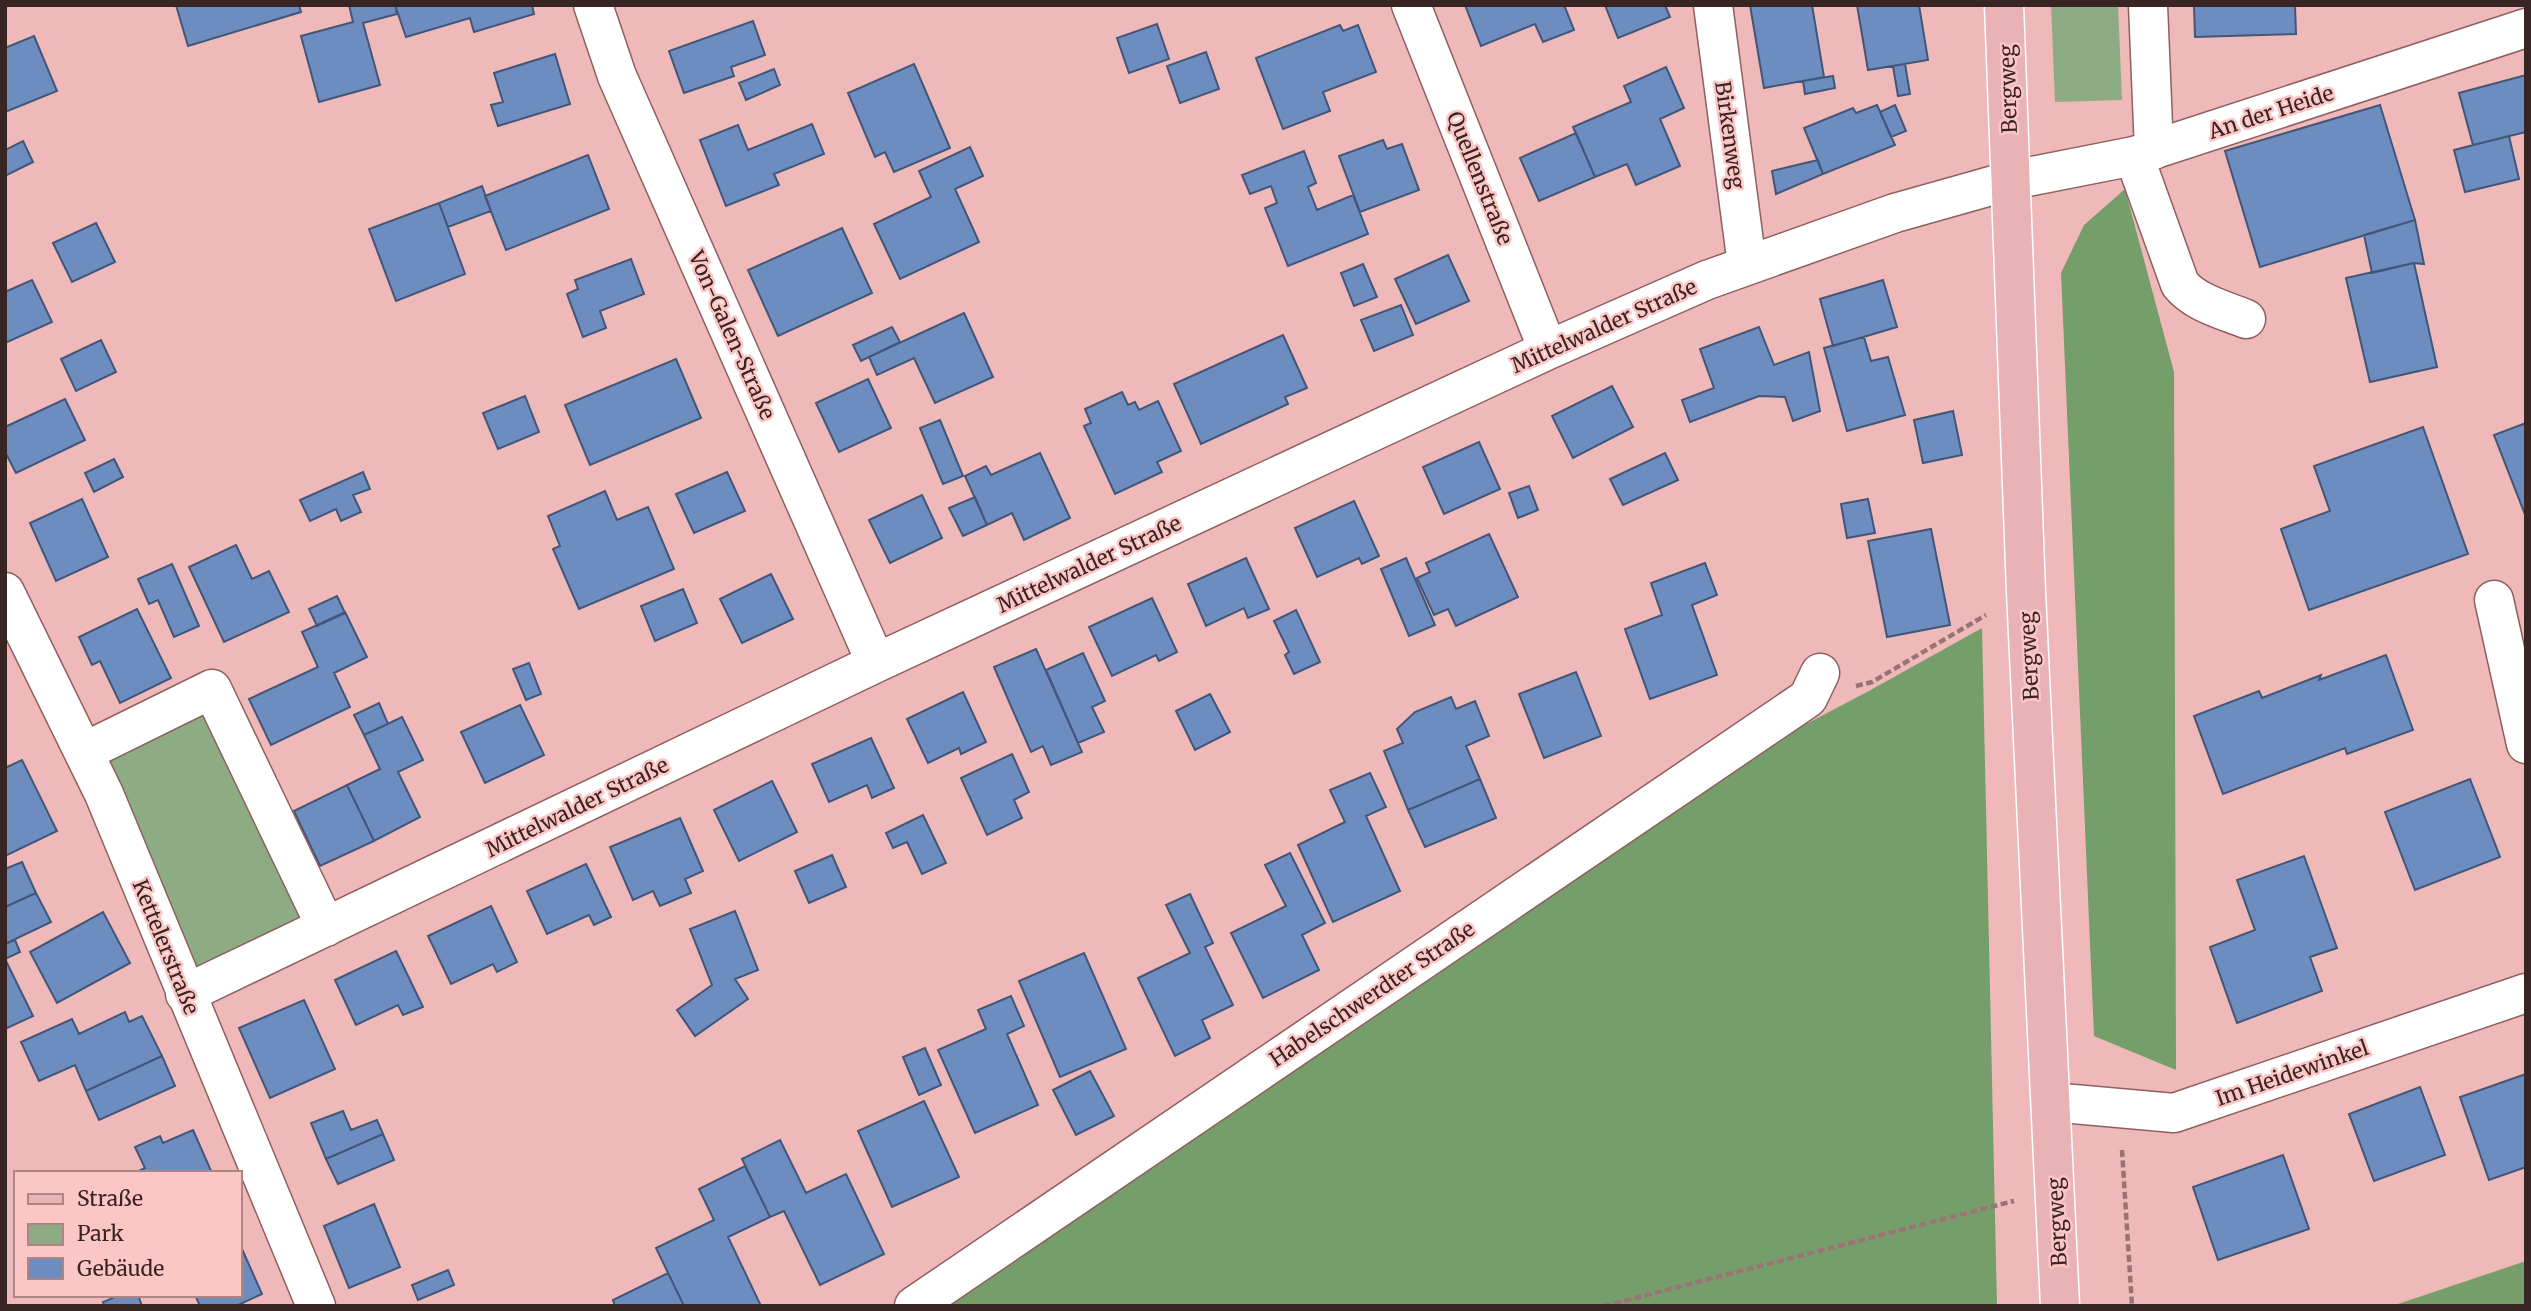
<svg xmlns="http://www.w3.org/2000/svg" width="2531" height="1311" viewBox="0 0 2531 1311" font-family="Merriweather,serif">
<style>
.green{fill:#8dac84}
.forest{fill:#769e6b}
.building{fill:#6d8dc0;stroke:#415678;stroke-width:2}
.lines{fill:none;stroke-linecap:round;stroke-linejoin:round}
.minor-casing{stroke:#8f6060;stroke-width:41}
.major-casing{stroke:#fff;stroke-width:41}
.path{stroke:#9a7474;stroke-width:4.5;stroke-dasharray:7 3.5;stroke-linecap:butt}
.minor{stroke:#fff;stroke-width:38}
.major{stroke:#e9b3b5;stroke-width:38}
.labels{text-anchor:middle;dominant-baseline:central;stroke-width:5;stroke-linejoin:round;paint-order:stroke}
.street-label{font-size:21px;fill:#392424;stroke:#fcc6c5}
</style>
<rect width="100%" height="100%" fill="#eeb9b8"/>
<!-- green -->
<path class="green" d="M 2051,5 L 2118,5 L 2122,100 L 2055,102 Z
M 212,689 L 326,927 L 185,994 L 84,752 Z"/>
<!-- forest -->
<path class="forest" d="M 2125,189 L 2174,372 L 2176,1070 L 2094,1036 L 2061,273 L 2084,225 Z
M 1982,628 L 1997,1306 L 937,1306 L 1753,752 L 1867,692 Z
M 2526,1261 L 2526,1306 L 2392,1306 Z"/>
<!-- building -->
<path class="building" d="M 176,5 L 299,5 L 301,12 L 188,46 Z
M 349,5 L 395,5 L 397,14 L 363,23 L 380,85 L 319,102 L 301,36 L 353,22 Z
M 395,5 L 532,5 L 534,14 L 474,32 L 470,18 L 406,37 Z
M 1465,5 L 1564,5 L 1574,30 L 1543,42 L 1535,24 L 1481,46 Z
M 1605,5 L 1665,5 L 1670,17 L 1618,38 Z
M 1750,5 L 1812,5 L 1824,77 L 1764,88 Z
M 1857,5 L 1919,5 L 1928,60 L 1868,70 Z
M 2194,5 L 2295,5 L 2296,34 L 2195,37 Z
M 753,21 L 765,55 L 731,67 L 734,76 L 684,93 L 669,51 Z
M 1157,24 L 1169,59 L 1129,73 L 1117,38 Z
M 1340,25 L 1343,31 L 1358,25 L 1376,72 L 1323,92 L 1330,111 L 1283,129 L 1256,58 Z
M 34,36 L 57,91 L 5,112 L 5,48 Z
M 1206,52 L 1219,89 L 1180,103 L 1167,66 Z
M 555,54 L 570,104 L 498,126 L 491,105 L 503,102 L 494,73 Z
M 914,64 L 950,148 L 894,172 L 885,152 L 875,157 L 848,93 Z
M 1905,64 L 1910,94 L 1898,96 L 1893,66 Z
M 1666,67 L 1684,108 L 1660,119 L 1680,166 L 1636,185 L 1627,164 L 1595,177 L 1573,127 L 1631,102 L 1624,86 Z
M 774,69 L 780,85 L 746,100 L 739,83 Z
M 2526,75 L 2526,132 L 2473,145 L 2459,93 Z
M 1833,76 L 1835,88 L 1805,94 L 1803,81 Z
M 1877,105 L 1895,145 L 1823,174 L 1804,128 L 1853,108 L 1856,113 Z
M 1895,105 L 1906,131 L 1891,137 L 1880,112 Z
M 2380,105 L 2415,220 L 2260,267 L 2225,151 Z
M 812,124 L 824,154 L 774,174 L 779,185 L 726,206 L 700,140 L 738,125 L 748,150 Z
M 1576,133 L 1595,177 L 1539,201 L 1520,158 Z
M 2509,136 L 2519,179 L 2465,192 L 2454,150 Z
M 1383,140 L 1387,149 L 1402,144 L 1419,190 L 1360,212 L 1339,156 Z
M 23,141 L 33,162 L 5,176 L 5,150 Z
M 970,147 L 983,176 L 955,189 L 979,242 L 900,279 L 874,224 L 931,197 L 919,171 Z
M 1304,151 L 1316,183 L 1308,187 L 1317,210 L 1353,195 L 1368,234 L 1288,266 L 1265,208 L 1277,203 L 1271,186 L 1250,194 L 1242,175 Z
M 588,155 L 609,209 L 506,250 L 485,196 Z
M 1818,160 L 1823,174 L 1776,194 L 1772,171 Z
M 482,186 L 491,211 L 448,227 L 439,203 Z
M 439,203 L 465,274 L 396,301 L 369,229 Z
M 2415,220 L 2424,264 L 2414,263 L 2372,273 L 2364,235 Z
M 96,223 L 115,262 L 72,282 L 53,243 Z
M 842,228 L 872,293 L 778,336 L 748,270 Z
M 1448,255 L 1469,301 L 1416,324 L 1395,279 Z
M 631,259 L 644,294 L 600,311 L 606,328 L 583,337 L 567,294 L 578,289 L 575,280 Z
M 2414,263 L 2437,367 L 2370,382 L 2346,278 Z
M 1363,264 L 1377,297 L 1354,306 L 1341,273 Z
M 32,280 L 52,322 L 5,343 L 5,292 Z
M 1883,280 L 1897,327 L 1833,346 L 1820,299 Z
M 1401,305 L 1413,335 L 1374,351 L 1361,320 Z
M 964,313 L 993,377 L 935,403 L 914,358 L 877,375 L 869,357 Z
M 892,327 L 900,342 L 861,361 L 853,345 Z
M 1759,327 L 1774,365 L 1809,352 L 1820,411 L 1793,421 L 1785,397 L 1759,396 L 1690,422 L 1682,400 L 1714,388 L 1700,349 Z
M 1283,335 L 1307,388 L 1285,397 L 1288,404 L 1201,444 L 1174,384 Z
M 1864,337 L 1871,361 L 1888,357 L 1905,415 L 1847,431 L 1824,348 Z
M 101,340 L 116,372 L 76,391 L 61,359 Z
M 676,359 L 701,418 L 590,465 L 565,405 Z
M 868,379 L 891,428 L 839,452 L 816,403 Z
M 1612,386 L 1633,427 L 1573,458 L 1552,416 Z
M 1122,392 L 1128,405 L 1135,402 L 1139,410 L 1158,401 L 1181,451 L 1157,462 L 1162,472 L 1115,494 L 1084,426 L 1091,423 L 1085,409 Z
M 525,396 L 539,432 L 498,449 L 483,413 Z
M 65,399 L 85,440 L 16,473 L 5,452 L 5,427 Z
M 1953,411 L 1962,455 L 1923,463 L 1914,420 Z
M 940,420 L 963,476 L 943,484 L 920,428 Z
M 2526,423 L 2526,517 L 2494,435 Z
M 2423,427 L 2468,554 L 2309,610 L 2281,529 L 2330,511 L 2314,466 Z
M 1479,442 L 1500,489 L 1444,514 L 1423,467 Z
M 1040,453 L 1070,518 L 1024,540 L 1012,513 L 987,525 L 965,476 L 986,466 L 991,475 Z
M 1665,453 L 1678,480 L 1623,505 L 1610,479 Z
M 114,459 L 123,477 L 94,492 L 85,473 Z
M 363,472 L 370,489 L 353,495 L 361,512 L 341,521 L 336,509 L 310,521 L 300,500 Z
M 727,472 L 745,511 L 694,533 L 676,494 Z
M 1529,486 L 1538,510 L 1518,518 L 1509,493 Z
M 605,491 L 617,520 L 648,507 L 674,569 L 579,609 L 553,549 L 560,546 L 548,516 Z
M 922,495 L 942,538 L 890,563 L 869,520 Z
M 975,497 L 987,525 L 963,536 L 949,508 Z
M 82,499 L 108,557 L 56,581 L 30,523 Z
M 1868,499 L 1875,533 L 1847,538 L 1841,504 Z
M 1354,501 L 1379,556 L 1362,564 L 1359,558 L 1317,577 L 1295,528 Z
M 1931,529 L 1950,625 L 1887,637 L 1868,541 Z
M 1489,534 L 1518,597 L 1456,626 L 1448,609 L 1434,615 L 1417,578 L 1430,572 L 1426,563 Z
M 236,545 L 252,579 L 269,571 L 289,612 L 224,642 L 189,567 Z
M 1246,558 L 1269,609 L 1248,618 L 1244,608 L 1206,626 L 1188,584 Z
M 1406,558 L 1435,625 L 1409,636 L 1381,569 Z
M 1705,563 L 1717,595 L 1692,605 L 1717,675 L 1650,699 L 1625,629 L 1662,615 L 1651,583 Z
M 172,564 L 199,626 L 174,637 L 158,600 L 149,604 L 138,579 Z
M 771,574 L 793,619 L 742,643 L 720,599 Z
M 683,589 L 697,623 L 655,641 L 641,606 Z
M 337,596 L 345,613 L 317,626 L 309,609 Z
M 1152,598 L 1177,652 L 1159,661 L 1156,655 L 1112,676 L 1089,627 Z
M 137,609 L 171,678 L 120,703 L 100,661 L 92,665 L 79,637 Z
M 1296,610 L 1320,662 L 1294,674 L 1285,655 L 1289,652 L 1274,621 Z
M 345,612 L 367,657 L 334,673 L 350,707 L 271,745 L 249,699 L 318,667 L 302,632 Z
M 1036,649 L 1082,752 L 1051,765 L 1043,746 L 1031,752 L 994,667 Z
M 1083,653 L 1105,701 L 1092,707 L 1104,732 L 1078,743 L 1046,670 Z
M 2386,655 L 2413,730 L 2347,754 L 2345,748 L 2223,794 L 2194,716 L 2259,691 L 2262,698 L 2321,675 L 2319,680 Z
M 529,663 L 541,694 L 526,700 L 513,669 Z
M 1576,672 L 1601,736 L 1544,758 L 1519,694 Z
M 963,692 L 986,742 L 961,754 L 959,748 L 928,763 L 907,719 Z
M 1210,694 L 1230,732 L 1195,750 L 1176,711 Z
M 1451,697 L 1456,709 L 1475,701 L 1489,736 L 1466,746 L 1480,779 L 1408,810 L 1384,751 L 1403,743 L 1397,729 L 1415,712 Z
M 379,703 L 388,724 L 364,735 L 354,715 Z
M 520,705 L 544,755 L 485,783 L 461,732 Z
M 402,717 L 423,760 L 398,772 L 420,817 L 374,841 L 347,785 L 380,769 L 364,735 Z
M 871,738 L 894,788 L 872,798 L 867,785 L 829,802 L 812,764 Z
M 1012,754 L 1029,792 L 1014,800 L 1022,818 L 987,835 L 961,778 Z
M 22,760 L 57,831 L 5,856 L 5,768 Z
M 1370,773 L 1386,807 L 1366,816 L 1400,891 L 1333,922 L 1298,845 L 1345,822 L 1330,790 Z
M 1480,779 L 1496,818 L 1425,847 L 1408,810 Z
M 2470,779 L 2500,857 L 2415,890 L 2385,812 Z
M 772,781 L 797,832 L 739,861 L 714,810 Z
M 347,785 L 374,841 L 320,866 L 294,811 Z
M 923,815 L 946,863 L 922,874 L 907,842 L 893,848 L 886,833 Z
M 680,818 L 703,871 L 685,879 L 691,893 L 660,906 L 653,891 L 633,900 L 610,847 Z
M 1290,853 L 1325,923 L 1302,935 L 1319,970 L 1263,998 L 1231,933 L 1286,906 L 1265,865 Z
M 832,855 L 846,887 L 809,903 L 795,871 Z
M 2304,856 L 2337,948 L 2310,957 L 2322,991 L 2237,1023 L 2210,947 L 2255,930 L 2237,880 Z
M 22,862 L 36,893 L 5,907 L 5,869 Z
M 586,864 L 611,917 L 594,925 L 589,915 L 547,934 L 527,891 Z
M 36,893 L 51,922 L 5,944 L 5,907 Z
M 1190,894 L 1213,943 L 1205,947 L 1233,1005 L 1202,1020 L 1210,1038 L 1175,1056 L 1138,978 L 1190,953 L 1166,905 Z
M 491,906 L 517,962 L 497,972 L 493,964 L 451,984 L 428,936 Z
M 735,911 L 758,970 L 735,979 L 748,999 L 695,1036 L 677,1010 L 712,985 L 690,929 Z
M 103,912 L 130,963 L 57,1003 L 30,952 Z
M 15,940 L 20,952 L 5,959 L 5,944 Z
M 396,951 L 423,1007 L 403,1015 L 398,1005 L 356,1025 L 335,980 Z
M 1084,953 L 1126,1049 L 1060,1077 L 1019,981 Z
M 5,959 L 33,1016 L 5,1029 Z
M 1011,996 L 1024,1026 L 1007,1034 L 1038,1105 L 975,1133 L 938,1050 L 986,1029 L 978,1010 Z
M 304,1000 L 335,1069 L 270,1098 L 239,1028 Z
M 125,1012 L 129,1022 L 142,1016 L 162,1056 L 86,1091 L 75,1065 L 39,1081 L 21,1042 L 72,1019 L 79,1034 Z
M 925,1048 L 941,1085 L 919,1095 L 903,1057 Z
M 162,1056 L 175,1086 L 99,1120 L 86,1091 Z
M 1090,1071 L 1114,1116 L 1076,1135 L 1053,1090 Z
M 2526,1074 L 2526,1167 L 2489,1180 L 2460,1097 Z
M 2420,1087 L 2445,1155 L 2374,1181 L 2349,1114 Z
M 924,1101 L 959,1177 L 892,1207 L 858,1131 Z
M 343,1111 L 351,1130 L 377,1120 L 383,1134 L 326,1159 L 311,1123 Z
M 193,1130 L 212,1173 L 135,1173 L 145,1168 L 135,1147 L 160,1136 L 163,1143 Z
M 383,1134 L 394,1160 L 338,1184 L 326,1159 Z
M 780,1140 L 806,1193 L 846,1174 L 884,1254 L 820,1285 L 784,1211 L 770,1217 L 742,1159 Z
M 2283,1155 L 2309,1229 L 2218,1260 L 2193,1187 Z
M 745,1166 L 770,1217 L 728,1237 L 761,1306 L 684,1306 L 656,1248 L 714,1220 L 699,1189 Z
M 374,1204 L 400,1267 L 349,1288 L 324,1226 Z
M 242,1249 L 262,1294 L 236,1306 L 200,1306 L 195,1295 L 240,1295 L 240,1250 Z
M 448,1270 L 454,1285 L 418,1300 L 412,1285 Z
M 668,1273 L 684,1306 L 615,1306 L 613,1300 Z
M 112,1295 L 138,1295 L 142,1306 L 104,1306 L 103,1302 L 113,1298 Z"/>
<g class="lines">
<!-- minor casing -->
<g class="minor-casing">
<path id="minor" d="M 593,5 L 617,76 L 876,663
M 1411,5 L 1548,350
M 1713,5 L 1747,265
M 2148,5 L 2154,150
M 2134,156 L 2180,284 C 2195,303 2224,310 2246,319
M 5,592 L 104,794 L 316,1306
M 2494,600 L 2526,744
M 84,752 L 212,689 L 326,927
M 185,994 L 876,663 L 1548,350 L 1707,280 L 1895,213 L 2012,180 L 2134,156 L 2526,28
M 2051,1102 L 2174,1113 L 2526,993
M 914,1306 L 1808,698 L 1820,673"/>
</g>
<!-- major casing -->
<g class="major-casing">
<path id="major" d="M 2004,5 L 2026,592 L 2060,1306"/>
</g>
<!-- path -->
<path class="path" d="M 1856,686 L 1872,682 L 1986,615
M 2122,1150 L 2132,1306
M 1604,1306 L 2014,1201"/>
<!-- minor -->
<use href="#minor" class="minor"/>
<!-- major -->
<use href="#major" class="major"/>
</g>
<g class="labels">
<!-- street labels -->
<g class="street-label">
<text transform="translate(2008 89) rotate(-92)">Bergweg</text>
<text transform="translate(2271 112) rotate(-18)">An der Heide</text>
<text transform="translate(1730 135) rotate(82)">Birkenweg</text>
<text transform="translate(1480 178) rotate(68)">Quellenstraße</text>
<text transform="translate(1604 326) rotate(-24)">Mittelwalder Straße</text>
<text transform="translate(732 335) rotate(66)">Von-Galen-Straße</text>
<text transform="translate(1089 564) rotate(-25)">Mittelwalder Straße</text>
<text transform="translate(2029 656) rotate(-93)">Bergweg</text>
<text transform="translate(577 807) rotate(-26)">Mittelwalder Straße</text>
<text transform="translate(166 947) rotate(68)">Kettelerstraße</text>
<text transform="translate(1372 994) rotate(-34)">Habelschwerdter Straße</text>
<text transform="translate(2292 1073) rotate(-19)">Im Heidewinkel</text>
<text transform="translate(2057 1222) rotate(-93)">Bergweg</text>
</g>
</g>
<!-- border -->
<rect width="2531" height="1311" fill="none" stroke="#392424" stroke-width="14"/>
<!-- legend -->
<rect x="14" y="1171" width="228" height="126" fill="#fcc6c5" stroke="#ae8585" stroke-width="2"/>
<rect x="28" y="1194" width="35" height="10" fill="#e9b3b5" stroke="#ae8585" stroke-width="2"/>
<text x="77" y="1206" font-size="21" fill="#392424">Straße</text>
<rect x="28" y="1224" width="35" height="21" fill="#8dac84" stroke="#ae8585" stroke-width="2"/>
<text x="77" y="1241" font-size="21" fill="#392424">Park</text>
<rect x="28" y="1258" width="35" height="21" fill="#6d8dc0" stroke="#ae8585" stroke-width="2"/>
<text x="77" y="1276" font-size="21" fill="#392424">Gebäude</text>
</svg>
